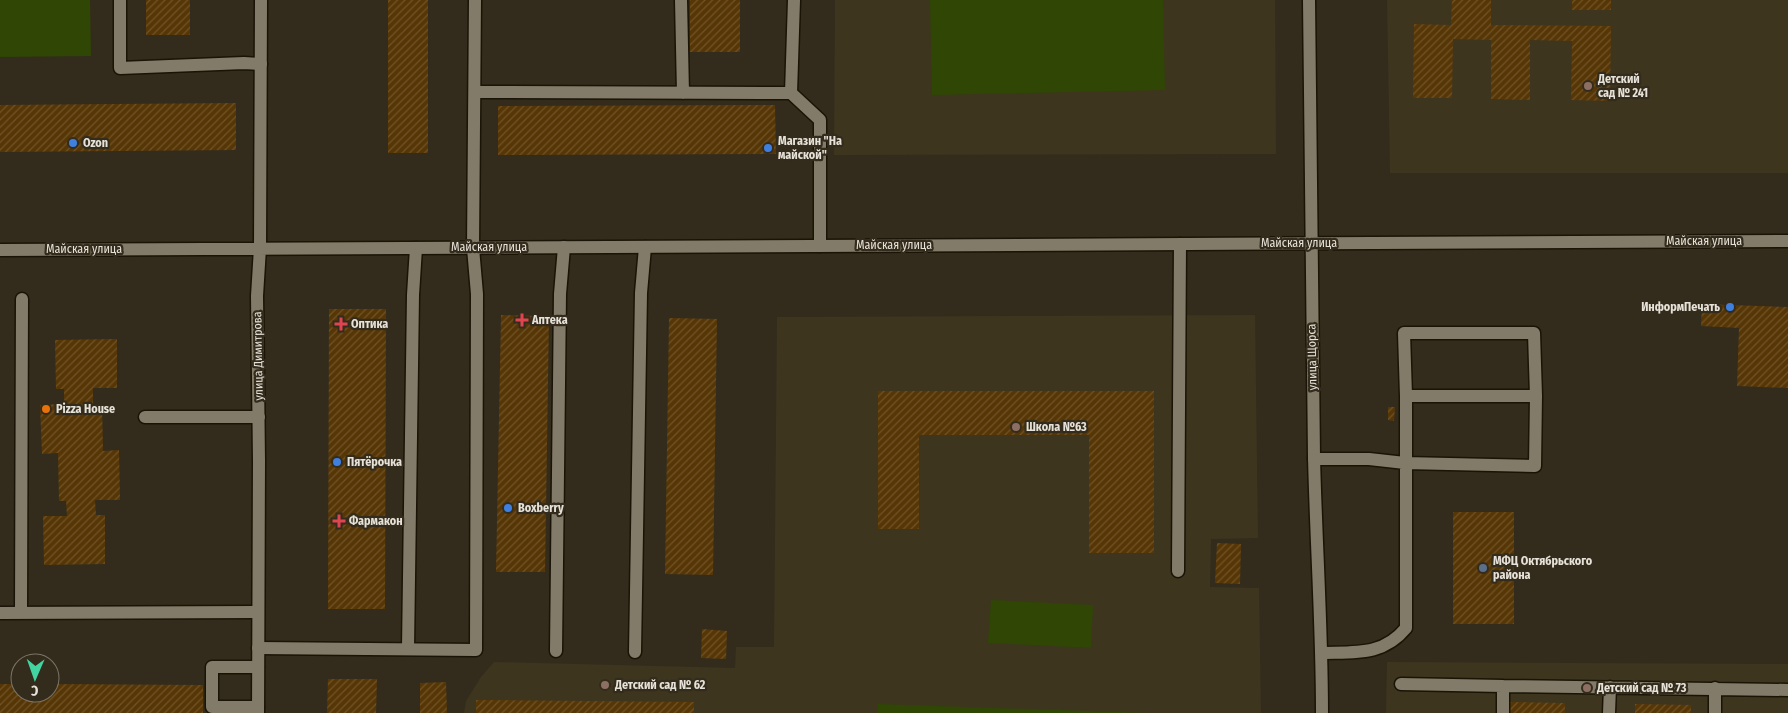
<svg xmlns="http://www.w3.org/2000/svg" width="1788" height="713" viewBox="0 0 1788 713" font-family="'Fira Sans Condensed',sans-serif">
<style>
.built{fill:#3e351e}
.green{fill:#2f4605}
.building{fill:url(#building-hatch)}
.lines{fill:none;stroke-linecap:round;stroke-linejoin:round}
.service-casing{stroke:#1a1406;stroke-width:15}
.minor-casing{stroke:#1a1406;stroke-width:15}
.tertiary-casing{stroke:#1a1406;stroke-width:15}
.service{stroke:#837b69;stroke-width:12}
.minor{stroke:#837b69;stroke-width:12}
.tertiary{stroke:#837b69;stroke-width:12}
.education-dot{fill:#8d6e63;stroke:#332c1c;stroke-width:2}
.shop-dot{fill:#3f7fe0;stroke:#332c1c;stroke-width:2}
.health-dot{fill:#e0444e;stroke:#332c1c;stroke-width:2}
.food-dot{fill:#e8710a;stroke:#332c1c;stroke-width:2}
.service-dot{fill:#5c6f8a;stroke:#332c1c;stroke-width:2}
.labels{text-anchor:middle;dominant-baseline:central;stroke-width:4.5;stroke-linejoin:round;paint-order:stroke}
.poi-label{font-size:12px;font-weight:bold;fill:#e7e2d9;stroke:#332c1c;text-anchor:start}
.street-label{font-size:12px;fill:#e7e2d9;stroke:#332c1c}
</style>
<defs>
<pattern id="building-hatch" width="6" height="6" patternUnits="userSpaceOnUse" patternTransform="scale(1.25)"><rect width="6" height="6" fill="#573605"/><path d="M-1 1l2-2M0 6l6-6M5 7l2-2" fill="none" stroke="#6f5329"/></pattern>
</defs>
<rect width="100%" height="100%" fill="#332c1c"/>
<!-- built -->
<path class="built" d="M 835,0 L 1275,0 L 1276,154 L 834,155 Z
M 1387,0 L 1788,0 L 1788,173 L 1390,173 Z
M 1255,315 L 1258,538 L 1211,539 L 1210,587 L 1259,588 L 1261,713 L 464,713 L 466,701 L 481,677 L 494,662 L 735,668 L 736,647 L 774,647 L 777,317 Z
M 1387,662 L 1788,664 L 1788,713 L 1386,713 Z"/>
<!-- green -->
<path class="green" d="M 0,0 L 90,0 L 91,56 L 0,57 Z
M 930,0 L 1163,0 L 1165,90 L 932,95 Z
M 991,600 L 1093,605 L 1091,648 L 988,643 Z
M 878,704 L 1147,713 L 878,713 Z"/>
<!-- building -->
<path class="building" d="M 146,0 L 190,0 L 190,35 L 146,35 Z
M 388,0 L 428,0 L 428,153 L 388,153 Z
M 690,0 L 740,0 L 740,52 L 690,52 Z
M 1452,0 L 1491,0 L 1491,25 L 1611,26 L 1610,101 L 1571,100 L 1572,41 L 1530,40 L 1530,100 L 1491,99 L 1491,40 L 1453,39 L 1452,98 L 1413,98 L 1414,24 L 1451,25 Z
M 1572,0 L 1611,0 L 1611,10 L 1572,10 Z
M 236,103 L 236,150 L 0,152 L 0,105 Z
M 775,105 L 776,154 L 498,155 L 498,106 Z
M 1702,304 L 1788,307 L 1788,388 L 1737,386 L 1739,328 L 1701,326 Z
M 329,309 L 386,309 L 385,609 L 328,609 Z
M 501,315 L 549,316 L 545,572 L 496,572 Z
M 669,318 L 717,319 L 713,575 L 665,574 Z
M 117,339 L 117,388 L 93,388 L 93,404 L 102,404 L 103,451 L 119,450 L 120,500 L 95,500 L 96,515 L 105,515 L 105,564 L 44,565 L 43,516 L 67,516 L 66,501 L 59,501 L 58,453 L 42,454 L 40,405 L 64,404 L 64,389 L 56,389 L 55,340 Z
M 878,391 L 1154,391 L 1154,553 L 1089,553 L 1089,435 L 919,435 L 919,529 L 878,529 Z
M 1388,407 L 1395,407 L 1394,421 L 1388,420 Z
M 1453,512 L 1514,512 L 1514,624 L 1453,624 Z
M 1217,543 L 1241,544 L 1240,584 L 1215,583 Z
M 702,629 L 727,631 L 726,659 L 701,658 Z
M 328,679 L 377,679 L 376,713 L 327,713 Z
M 446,682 L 447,713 L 420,713 L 420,683 Z
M 0,684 L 20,684 L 20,693 L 50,693 L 50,684 L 203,685 L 203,713 L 0,713 Z
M 476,700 L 694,702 L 694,713 L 476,713 Z
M 1509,702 L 1565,703 L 1565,713 L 1509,713 Z
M 1635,704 L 1691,705 L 1691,713 L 1635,713 Z"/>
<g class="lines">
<!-- service casing -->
<g class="service-casing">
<path id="service" d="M 120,0 L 120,68 L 244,63 L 261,64
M 681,0 L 683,93
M 475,92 L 791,93 L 820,120 L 820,246
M 791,93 L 794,0
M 1406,396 L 1404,333 L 1534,333 L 1536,396
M 145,417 L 259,417
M 1314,459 L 1369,459 L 1405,463 L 1535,466 L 1536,396 L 1406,396 L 1406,628 C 1383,656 1355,652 1322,653
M 1178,571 L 1180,244
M 0,613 L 258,612
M 21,613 L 22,299
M 258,648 L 476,650 L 477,294 L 473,248 L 475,0
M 408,648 L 413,295 L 416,248
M 556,651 L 560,294 L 564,247
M 635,652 L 641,293 L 645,247
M 1401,684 L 1503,686
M 258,707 L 212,707 L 212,667 L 258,667
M 1503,713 L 1503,686 L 1788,690
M 1609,713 L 1610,687
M 1715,713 L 1715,688"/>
</g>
<!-- minor casing -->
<g class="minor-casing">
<path id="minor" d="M 1309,0 C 1310,152 1311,304 1314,457 C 1316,542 1322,627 1322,713"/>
</g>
<!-- tertiary casing -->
<g class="tertiary-casing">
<path id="tertiary" d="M 0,250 L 1788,241
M 258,713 L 259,461 L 257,296 L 260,248 L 261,0"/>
</g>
<!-- service -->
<use href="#service" class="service"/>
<!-- minor -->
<use href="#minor" class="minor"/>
<!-- tertiary -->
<use href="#tertiary" class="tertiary"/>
</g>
<!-- markers -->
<g class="education-dot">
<circle cx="1588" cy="86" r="5"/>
<circle cx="1016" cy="427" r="5"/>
<circle cx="605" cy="685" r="5"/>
<circle cx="1587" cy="688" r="5"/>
</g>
<g class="shop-dot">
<circle cx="73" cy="143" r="5"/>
<circle cx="768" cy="148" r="5"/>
<circle cx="1730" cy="307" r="5"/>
<circle cx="337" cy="462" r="5"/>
<circle cx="508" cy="508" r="5"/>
</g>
<g class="health-dot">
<path d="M519.5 312.5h5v5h5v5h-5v5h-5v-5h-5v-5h5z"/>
<path d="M338.5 316.5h5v5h5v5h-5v5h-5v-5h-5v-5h5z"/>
<path d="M336.5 513.5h5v5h5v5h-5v5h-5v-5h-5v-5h5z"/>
</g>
<circle class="food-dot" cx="46" cy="409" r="5"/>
<circle class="service-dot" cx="1483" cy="568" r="5"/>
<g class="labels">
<!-- poi labels -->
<g class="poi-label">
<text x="1598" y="79">Детский<tspan x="1598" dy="14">сад № 241</tspan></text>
<text x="778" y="141">Магазин "На<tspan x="778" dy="14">майской"</tspan></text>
<text x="83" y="143">Ozon</text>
<text x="1720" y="307" text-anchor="end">ИнформПечать</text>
<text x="532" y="320">Аптека</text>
<text x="351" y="324">Оптика</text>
<text x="56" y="409">Pizza House</text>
<text x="1026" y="427">Школа №63</text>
<text x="347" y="462">Пятёрочка</text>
<text x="518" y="508">Boxberry</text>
<text x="349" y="521">Фармакон</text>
<text x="1493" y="561">МФЦ Октябрьского<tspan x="1493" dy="14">района</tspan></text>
<text x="615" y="685">Детский сад № 62</text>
<text x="1597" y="688">Детский сад № 73</text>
</g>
<!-- street labels -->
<g class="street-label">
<text x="1704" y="241">Майская улица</text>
<text x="1299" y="243">Майская улица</text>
<text x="894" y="245">Майская улица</text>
<text x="489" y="247">Майская улица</text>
<text x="84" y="249">Майская улица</text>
<text transform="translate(258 356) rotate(-91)">улица Димитрова</text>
<text transform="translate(1312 357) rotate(-91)">улица Щорса</text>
</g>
</g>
<!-- north arrow -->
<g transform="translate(35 678) rotate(182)"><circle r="24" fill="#332c1c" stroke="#7b7568"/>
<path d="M0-4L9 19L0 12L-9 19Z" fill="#42d4a1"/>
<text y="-8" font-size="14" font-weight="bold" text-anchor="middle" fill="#e7e2d9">С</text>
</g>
</svg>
